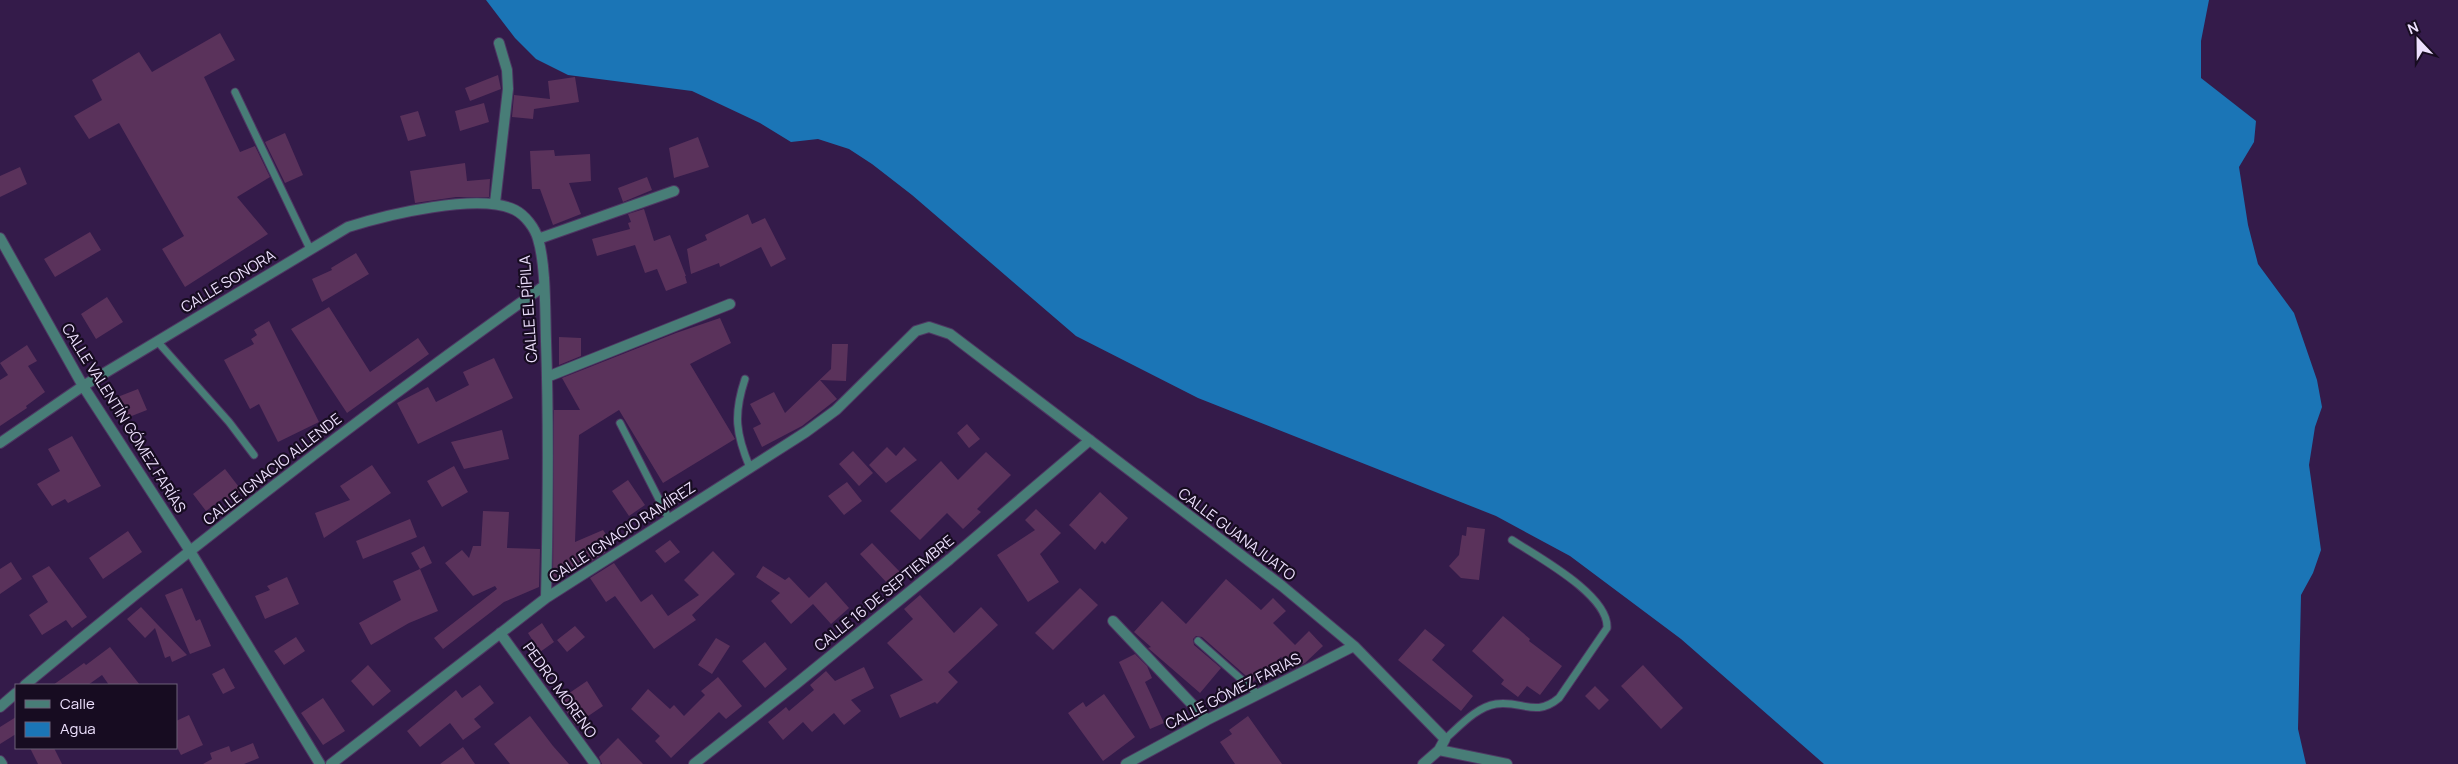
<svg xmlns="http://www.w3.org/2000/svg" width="2458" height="764" viewBox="0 0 2458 764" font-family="Manrope,sans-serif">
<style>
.water{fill:#1b75b6}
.building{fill:#5a325b}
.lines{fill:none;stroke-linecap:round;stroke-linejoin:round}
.service-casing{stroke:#4e3763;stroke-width:9}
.minor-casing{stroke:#4e3763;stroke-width:12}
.service{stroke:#487d77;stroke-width:7}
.minor{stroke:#487d77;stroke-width:10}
.labels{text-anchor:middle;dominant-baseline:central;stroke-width:4.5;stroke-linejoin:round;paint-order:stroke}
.street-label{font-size:15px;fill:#ede0fd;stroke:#170c21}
</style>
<rect width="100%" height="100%" fill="#341b4a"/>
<!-- water -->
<path class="water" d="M 486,0 L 2209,0 L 2201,41 L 2201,78 L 2256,121 L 2254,142 L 2239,167 L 2248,225 L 2258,264 L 2294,313 L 2317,380 L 2322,407 L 2315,427 L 2309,465 L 2321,550 L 2313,573 L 2301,595 L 2298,729 L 2306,764 L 1824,764 L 1681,639 L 1570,556 L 1496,516 L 1198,398 L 1076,336 L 912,195 L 872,164 L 849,149 L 818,139 L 791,142 L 760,123 L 692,91 L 568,75 L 536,59 L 515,38 Z"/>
<!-- building -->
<path class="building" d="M 220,33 L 235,60 L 204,77 L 240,152 L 255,146 L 270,177 L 237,197 L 268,234 L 185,287 L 162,249 L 184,236 L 119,123 L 89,139 L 74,116 L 102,100 L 92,80 L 139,52 L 152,72 Z
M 498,75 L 501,89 L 470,101 L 465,88 Z
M 575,77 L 579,102 L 534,109 L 533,119 L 512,117 L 514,95 L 550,99 L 548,81 Z
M 484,103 L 489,122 L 460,131 L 455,111 Z
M 418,111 L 426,136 L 408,141 L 400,116 Z
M 285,133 L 303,175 L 285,183 L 265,142 Z
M 698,137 L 709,167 L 674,178 L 669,148 Z
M 554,150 L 555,156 L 590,154 L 591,181 L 569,183 L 581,214 L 553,225 L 540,189 L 532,189 L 530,151 Z
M 465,163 L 467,181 L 490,179 L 489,197 L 456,197 L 415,203 L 410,171 Z
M 20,167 L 27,184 L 0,197 L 0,176 Z
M 647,177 L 652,190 L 623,202 L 618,188 Z
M 644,209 L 654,241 L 670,235 L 686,276 L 685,276 L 687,283 L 666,291 L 657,269 L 645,273 L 635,245 L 597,256 L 592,239 L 630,229 L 628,223 L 631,222 L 628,214 Z
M 748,214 L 752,224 L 765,218 L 786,259 L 771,267 L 761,247 L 720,267 L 719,263 L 691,274 L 687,249 L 707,240 L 705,235 Z
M 90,232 L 101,250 L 55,277 L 44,259 Z
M 356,253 L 369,274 L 322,302 L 312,279 L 332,270 L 331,268 Z
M 107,297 L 123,322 L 96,339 L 81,314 Z
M 329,307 L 370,372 L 418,338 L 429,354 L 347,413 L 291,329 Z
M 720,318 L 731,343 L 690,364 L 735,439 L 663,483 L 619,410 L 579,435 L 575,542 L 603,530 L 612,543 L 603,548 L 606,552 L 582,567 L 579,564 L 553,581 L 554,410 L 580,410 L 562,378 L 676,333 Z
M 269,321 L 319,422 L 278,442 L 259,404 L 250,409 L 224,360 L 254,344 L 251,339 L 257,335 L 254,330 Z
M 559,337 L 581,338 L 581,356 L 559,365 Z
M 832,344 L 848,344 L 846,381 L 820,380 L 837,399 L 802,426 L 762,447 L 753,428 L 761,424 L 750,404 L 774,392 L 785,413 L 831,369 Z
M 27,345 L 37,361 L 28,366 L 45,392 L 26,406 L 27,408 L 0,426 L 0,380 L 8,375 L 0,363 Z
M 494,358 L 513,398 L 418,444 L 397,403 L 428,387 L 436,402 L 469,385 L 463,372 Z
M 138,389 L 147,410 L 124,419 L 115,398 Z
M 967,424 L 980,439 L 969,448 L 957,433 Z
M 502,430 L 509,459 L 464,469 L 451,442 Z
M 72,436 L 101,486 L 68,503 L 65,499 L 52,506 L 37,484 L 60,471 L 48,449 Z
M 887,447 L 896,456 L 904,447 L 917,460 L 886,483 L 869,465 Z
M 853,451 L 873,473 L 859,486 L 839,464 Z
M 986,452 L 1011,475 L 977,509 L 981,512 L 963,529 L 947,513 L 920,540 L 890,511 L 941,461 L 958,480 Z
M 372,465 L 391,493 L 324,538 L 315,513 L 350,500 L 340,486 Z
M 454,466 L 468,492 L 442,507 L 427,481 Z
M 225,469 L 242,491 L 230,500 L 225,497 L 206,511 L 193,494 Z
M 628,480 L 645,505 L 629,516 L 612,491 Z
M 847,482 L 862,501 L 844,515 L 828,496 Z
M 1100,492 L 1128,518 L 1105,544 L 1102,541 L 1095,550 L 1069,525 Z
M 1036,509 L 1061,533 L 1040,554 L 1059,582 L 1028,602 L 997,555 L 1035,530 L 1025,520 Z
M 483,511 L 509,512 L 507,548 L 540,549 L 539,587 L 504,602 L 443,649 L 434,638 L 497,589 L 495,586 L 473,596 L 445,563 L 462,550 L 469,558 L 473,546 L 481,546 Z
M 410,519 L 417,537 L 363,559 L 356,541 Z
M 1467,527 L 1485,529 L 1479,580 L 1461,578 L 1449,566 L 1459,555 L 1462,535 L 1466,536 Z
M 128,531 L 142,552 L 103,579 L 89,558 Z
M 670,540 L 680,552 L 665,563 L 655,551 Z
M 872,543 L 900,572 L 888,584 L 860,554 Z
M 424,546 L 432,563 L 420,569 L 411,553 Z
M 713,551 L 735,574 L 692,615 L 696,620 L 654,649 L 615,596 L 606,602 L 590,578 L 614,563 L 641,602 L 652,594 L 668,616 L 699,595 L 684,580 Z
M 11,562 L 22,579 L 0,594 L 0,569 Z
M 49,566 L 87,617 L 72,628 L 66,620 L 42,635 L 29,615 L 48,602 L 32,576 Z
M 763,566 L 785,580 L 789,577 L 809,598 L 826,582 L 849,608 L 831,624 L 813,604 L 791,624 L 771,601 L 780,593 L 756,577 Z
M 420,569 L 438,611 L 409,623 L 371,645 L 359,623 L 401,600 L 393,581 Z
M 287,577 L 299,604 L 265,619 L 255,596 L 270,590 L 267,586 Z
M 1226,579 L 1261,610 L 1273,598 L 1286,611 L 1273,623 L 1295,645 L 1309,631 L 1323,646 L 1305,663 L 1293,669 L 1281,657 L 1253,682 L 1202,637 L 1196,636 L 1193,639 L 1194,645 L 1221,668 L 1200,693 L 1148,648 L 1151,647 L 1134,632 L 1162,601 L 1186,624 Z
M 182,588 L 196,621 L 200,619 L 211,646 L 190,654 L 165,595 Z
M 1080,588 L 1098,605 L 1053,650 L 1035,633 Z
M 920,595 L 954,633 L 981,607 L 998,625 L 948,672 L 958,682 L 937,704 L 935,702 L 900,718 L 890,695 L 923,680 L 887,643 L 913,619 L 904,609 Z
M 141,607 L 158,625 L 187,655 L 172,662 L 170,656 L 165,658 L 155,628 L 145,638 L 127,619 Z
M 1503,616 L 1530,639 L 1529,641 L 1562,666 L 1540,695 L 1527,686 L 1518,697 L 1501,684 L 1504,680 L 1472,651 Z
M 542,623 L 554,642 L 540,652 L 528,633 Z
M 575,626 L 585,637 L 567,652 L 557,640 Z
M 1425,629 L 1445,645 L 1432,660 L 1473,696 L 1461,711 L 1398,660 Z
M 296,637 L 305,651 L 284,665 L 274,651 Z
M 716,638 L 730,646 L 712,674 L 698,665 Z
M 765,642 L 787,669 L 765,688 L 742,661 Z
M 110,647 L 140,685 L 109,685 L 102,675 L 88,685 L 53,685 L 84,663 L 86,665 Z
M 1135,654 L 1147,666 L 1152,678 L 1145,682 L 1164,723 L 1150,729 L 1119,662 Z
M 368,665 L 391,691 L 373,706 L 351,681 Z
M 1643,665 L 1683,708 L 1661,729 L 1621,686 Z
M 864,667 L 874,688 L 851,700 L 861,711 L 844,725 L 834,713 L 812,732 L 803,722 L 783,740 L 768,722 L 786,707 L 789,711 L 814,690 L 810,685 L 826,671 L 835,681 Z
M 224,668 L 235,688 L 223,694 L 212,674 Z
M 718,677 L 742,706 L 726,719 L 719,712 L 671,758 L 655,741 L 660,736 L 631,709 L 648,689 L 670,709 L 674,705 L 684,716 L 705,695 L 701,691 Z
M 587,681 L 603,706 L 575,725 L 559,700 Z
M 480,685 L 494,703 L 474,719 L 481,727 L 463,740 L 450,723 L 420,747 L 407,731 L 456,690 L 462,698 Z
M 1595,686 L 1609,700 L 1599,710 L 1585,696 Z
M 1104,694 L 1135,737 L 1103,761 L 1068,713 L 1083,702 L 1086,707 Z
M 323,698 L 345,731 L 323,745 L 301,713 Z
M 189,715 L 203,745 L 181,755 L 176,745 L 176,721 Z
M 530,716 L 553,746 L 569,764 L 510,764 L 494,744 Z
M 1248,716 L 1282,764 L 1235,764 L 1220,742 L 1232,734 L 1229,730 Z
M 16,717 L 16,734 L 0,744 L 0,727 Z
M 618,738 L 643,764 L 602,764 L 599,757 Z
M 253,743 L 259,758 L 244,764 L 203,764 L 212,759 L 210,753 L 229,746 L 231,752 Z
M 463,747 L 475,764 L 440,764 Z
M 30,748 L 54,748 L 62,764 L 38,764 Z"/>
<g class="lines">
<!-- service casing -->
<g class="service-casing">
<path id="service" d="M 235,92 L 310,249
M 157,341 L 229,422 L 254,455
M 745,379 C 733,415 736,434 750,468
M 620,423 L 669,519
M 1198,641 L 1259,695
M 1445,739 C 1459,727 1476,707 1496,704 C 1522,700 1535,718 1559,698 L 1607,628 C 1609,595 1538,557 1512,540"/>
</g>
<!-- minor casing -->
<g class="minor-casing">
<path id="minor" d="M 495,203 L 508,89 L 507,70 L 499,43
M 0,238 L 83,386 L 190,551 L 320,764
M 538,239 L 674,191
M 547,377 L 730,304
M 0,443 L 83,386 L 348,227 C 386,215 479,192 515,210 C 525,215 535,228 538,239 C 546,265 545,312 546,341 C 549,427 548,512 546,598
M 1113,621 L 1207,720
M 500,633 L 595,764
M 25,685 C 193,545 366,412 544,286
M 0,707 L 16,693
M 0,761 L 2,764
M 331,764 L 546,598 L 806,432 L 836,410 L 916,331 L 929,327 L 950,334 L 1282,586 L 1354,646 L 1445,739 L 1439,750 L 1507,764
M 694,764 L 796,684 L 950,559 L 1090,440
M 1126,764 L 1207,720 L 1354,646
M 1423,764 L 1439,750"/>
</g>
<!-- service -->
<use href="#service" class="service"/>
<!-- minor -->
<use href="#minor" class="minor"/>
</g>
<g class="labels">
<!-- street labels -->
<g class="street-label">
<text transform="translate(228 281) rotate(-31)">CALLE SONORA</text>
<text transform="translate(528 309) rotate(-94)">CALLE EL PÍPILA</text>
<text transform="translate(124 418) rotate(58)">CALLE VALENTÍN GÓMEZ FARÍAS</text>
<text transform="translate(272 469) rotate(-38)">CALLE IGNACIO ALLENDE</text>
<text transform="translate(622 532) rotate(-33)">CALLE IGNACIO RAMÍREZ</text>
<text transform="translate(1237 534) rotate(37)">CALLE GUANAJUATO</text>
<text transform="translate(884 593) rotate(-39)">CALLE 16 DE SEPTIEMBRE</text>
<text transform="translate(560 690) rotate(54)">PEDRO MORENO</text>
<text transform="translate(1233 691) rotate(-27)">CALLE GÓMEZ FARIAS</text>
</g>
</g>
<!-- legend -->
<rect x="15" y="684" width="162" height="65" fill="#170c21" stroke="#6d6179"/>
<rect x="25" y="700" width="25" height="8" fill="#487d77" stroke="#6d6179"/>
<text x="60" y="709" font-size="15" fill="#ede0fd">Calle</text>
<rect x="25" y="722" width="25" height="15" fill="#1b75b6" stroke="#6d6179"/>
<text x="60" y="734" font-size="15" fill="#ede0fd">Agua</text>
<!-- north arrow -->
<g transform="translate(2418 40) rotate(338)" stroke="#170c21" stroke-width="4" paint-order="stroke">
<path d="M0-4L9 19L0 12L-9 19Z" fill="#ede0fd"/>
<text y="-8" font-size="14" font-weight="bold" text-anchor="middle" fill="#ede0fd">N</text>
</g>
</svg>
